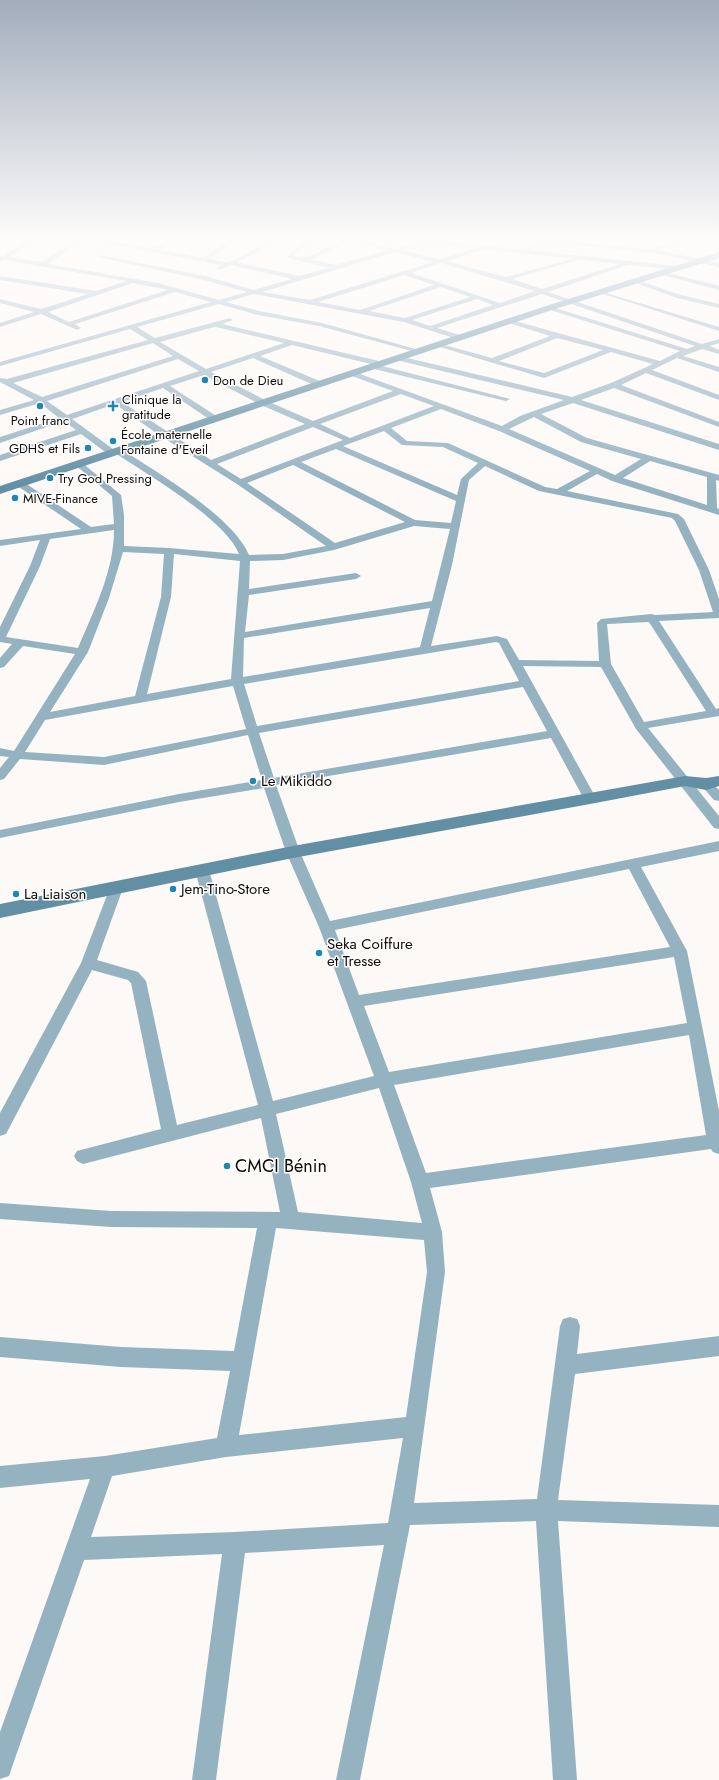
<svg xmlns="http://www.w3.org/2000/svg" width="719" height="1780" viewBox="0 0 719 1780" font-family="Jost,sans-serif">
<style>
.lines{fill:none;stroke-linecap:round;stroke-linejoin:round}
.minor{fill:#95b2c1;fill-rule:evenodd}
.tertiary{fill:#95b2c1;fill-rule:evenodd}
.secondary{fill:#628fa4;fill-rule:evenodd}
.poi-dot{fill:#1f87b0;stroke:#fff;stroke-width:1.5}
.labels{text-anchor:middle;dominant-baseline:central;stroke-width:3;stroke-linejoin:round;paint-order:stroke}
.far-poi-label{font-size:13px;fill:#100a06;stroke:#fff;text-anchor:start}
.poi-label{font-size:15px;fill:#100a06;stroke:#fff;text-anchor:start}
.near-poi-label{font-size:18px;fill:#100a06;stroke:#fff;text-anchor:start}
</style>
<rect width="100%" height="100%" fill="#fdf9f6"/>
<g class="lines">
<!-- minor -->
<path class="minor" d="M 31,239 L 37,239 L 9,257 L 42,262 L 77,239 L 83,239 L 48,264 L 158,283 L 219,300 L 247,292 L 200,279 L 97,257 L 100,255 L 201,275 L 254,290 L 292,279 L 231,265 L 219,270 L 216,268 L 221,265 L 86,239 L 96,239 L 151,248 L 169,239 L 176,239 L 158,250 L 204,258 L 230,239 L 236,239 L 210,259 C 215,260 222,262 226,262 C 242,261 262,239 276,239 L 260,251 L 236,262 L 299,276 L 329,268 L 288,258 L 288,256 L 306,239 L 312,239 L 294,256 C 315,261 327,243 345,239 C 360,235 378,247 393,248 C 405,249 421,239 435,239 L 434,240 L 402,250 L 440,259 L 486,245 L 488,246 L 488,248 L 447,261 L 505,277 L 581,257 L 581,259 L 512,279 L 542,289 L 629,261 L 632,263 L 631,264 L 548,292 L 702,344 L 719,339 L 719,343 L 710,346 L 719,350 L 719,354 L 702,349 L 683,356 L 719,367 L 719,372 L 677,358 L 652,370 L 719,395 L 719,400 L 646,373 L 621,385 L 719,422 L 719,427 L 614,388 L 581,400 L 719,444 L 719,450 L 573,403 L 541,414 L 587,438 L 719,475 L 719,481 L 716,480 L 717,508 L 719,509 L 719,515 L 612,481 L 597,474 L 567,491 L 678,514 L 684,519 L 709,570 L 719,599 L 719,618 L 659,621 L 716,709 L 719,708 L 719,716 L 648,728 L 719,816 L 719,829 L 714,828 L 636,729 L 601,667 L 523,666 L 596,798 L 595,801 L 585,801 L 551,738 L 276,785 L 300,852 L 330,921 L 719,841 L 719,851 L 641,867 L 687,951 L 719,1111 L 719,1154 L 713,1152 L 711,1149 L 430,1188 L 442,1232 L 445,1272 L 414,1503 L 537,1499 L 560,1326 L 563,1319 L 570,1317 L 577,1319 L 580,1326 L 577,1354 L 719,1336 L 719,1356 L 575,1374 L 558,1500 L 719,1505 L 719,1527 L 558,1521 L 577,1780 L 553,1780 L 536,1521 L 410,1525 L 360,1780 L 336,1780 L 384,1545 L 245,1553 L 216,1780 L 192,1780 L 222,1554 L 84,1560 L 12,1767 L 9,1776 L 0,1779 L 0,1732 L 90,1479 L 0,1488 L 0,1466 L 105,1456 L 217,1438 L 230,1371 L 121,1367 L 0,1357 L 0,1337 L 121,1347 L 234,1351 L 257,1228 L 111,1227 L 0,1219 L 0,1203 L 111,1211 L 280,1212 L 261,1118 L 83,1164 L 77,1161 L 74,1156 L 77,1151 L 161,1129 L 131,983 L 128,980 L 92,970 L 6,1134 L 0,1136 L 0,1113 L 81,963 L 111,885 L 116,883 L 121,885 L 123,888 L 97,960 L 138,972 L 146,981 L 177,1125 L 258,1105 L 195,870 L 197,867 L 207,867 L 209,870 L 273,1101 L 374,1076 L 319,927 L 286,852 L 264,788 L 179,802 L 0,838 L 0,830 L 179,794 L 262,780 L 248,735 L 104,765 L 20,759 L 4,779 L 0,780 L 0,768 L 9,757 L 0,756 L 0,748 L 14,751 L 75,654 L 23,646 L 4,667 L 0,668 L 0,658 L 12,644 L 0,642 L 0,627 L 30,566 L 40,540 L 0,546 L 0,540 L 81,529 L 16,485 L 16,481 L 22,481 L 91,527 L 114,524 L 112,496 L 74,464 L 78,461 L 81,462 L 121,495 L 124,515 L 124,546 L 169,548 L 239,554 C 225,519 148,475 115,453 L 108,454 L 81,434 L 0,461 L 0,455 L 76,430 L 64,421 L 0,443 L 0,437 L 59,418 L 40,403 L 0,415 L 0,410 L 34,400 L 0,382 L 0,378 L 7,379 L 148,340 L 130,329 L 0,366 L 0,362 L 211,302 L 175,292 L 75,324 L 81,328 L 77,330 L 41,314 L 0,327 L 0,323 L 34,312 L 0,303 L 0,299 L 41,309 L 88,294 L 0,280 L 0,276 L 96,291 L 126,281 L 5,260 L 0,262 L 0,255 L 3,256 ZM 350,241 L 388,250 L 336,265 L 311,260 ZM 395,252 L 433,262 L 310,300 L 262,292 ZM 441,263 L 535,291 L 500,303 L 411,273 ZM 404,275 L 434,285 L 360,310 L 318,302 ZM 133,283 L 168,290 L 69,322 L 48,312 ZM 441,287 L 470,297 L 405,318 L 369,311 ZM 254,294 L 404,322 L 460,340 L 463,340 L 463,336 L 437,328 L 542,294 L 695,346 L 687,349 L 549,306 L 547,307 L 547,309 L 680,351 L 660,361 L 511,320 L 509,321 L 509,323 L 550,336 L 492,358 L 437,343 L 433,345 L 544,378 L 611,352 L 653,364 L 611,383 L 572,397 L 399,356 L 396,356 L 396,360 L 564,400 L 520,416 L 502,426 L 352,371 L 348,373 L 349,375 L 393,391 L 313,421 L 267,401 L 211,372 L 253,358 L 316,386 L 322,386 L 322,382 L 260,356 L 292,345 L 371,364 L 369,366 L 370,368 L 506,401 L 510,399 L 382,366 L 384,364 L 383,362 L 222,324 L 233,320 L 230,318 L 155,338 L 137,327 L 219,304 L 258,315 L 319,326 L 419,353 L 423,351 L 322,323 L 259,311 L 226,302 ZM 477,299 L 493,305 L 430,326 L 412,320 ZM 214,327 L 216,327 L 284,343 L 206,369 L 160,342 ZM 557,338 L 603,350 L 544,373 L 499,361 ZM 153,343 L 173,356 L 42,397 L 13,383 ZM 178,359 L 199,371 L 67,415 L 47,401 ZM 204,375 L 261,405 L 305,424 L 211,460 L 122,402 L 163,388 L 212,421 L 218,421 L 218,417 L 170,386 ZM 401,394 L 434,406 L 350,438 L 320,424 ZM 115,404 L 162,437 L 237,484 L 326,546 L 283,554 L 249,555 C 232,515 157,473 120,448 L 113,449 L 72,419 ZM 441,409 L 499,431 L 590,471 L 557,489 L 545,487 L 448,443 L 407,441 L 391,428 ZM 534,417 L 581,442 L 641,459 L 615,475 L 509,429 ZM 313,427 L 343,440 L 241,479 L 217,464 ZM 384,431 L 402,445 L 443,447 L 478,463 L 461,479 L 457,495 L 343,446 ZM 336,449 L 456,501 L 451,523 L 415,520 L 301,462 ZM 650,461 L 707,477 L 707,505 L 623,478 ZM 293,465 L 405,522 L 335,543 L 247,483 ZM 485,466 L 539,491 L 672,518 L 675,521 L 699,570 L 713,612 L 655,615 L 651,614 L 601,619 L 597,623 L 599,661 L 519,660 L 507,639 L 497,636 L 431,646 L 452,565 L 469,480 ZM 414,526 L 450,529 L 432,601 L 245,632 L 249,595 L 356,579 L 361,576 L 356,573 L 249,589 L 250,561 L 283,560 L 334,550 ZM 114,530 C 114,571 94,610 78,648 L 6,637 L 40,566 L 50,539 ZM 123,552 L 164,554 L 161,597 L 135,696 L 50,712 L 88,652 L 109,598 ZM 174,554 L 240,561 L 231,679 L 147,694 L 171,597 ZM 430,608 L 420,647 L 243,677 L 244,638 ZM 649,622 L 706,711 L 644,722 L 611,664 L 607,624 ZM 496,642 L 499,643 L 519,681 L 257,726 L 244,684 ZM 233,686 L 246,729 L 104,757 L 25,752 L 45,720 ZM 523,687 L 547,731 L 274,778 L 259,733 ZM 629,869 L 670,947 L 359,995 L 335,930 ZM 674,957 L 687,1023 L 389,1072 L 364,1006 ZM 689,1035 L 706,1135 L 426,1173 L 394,1085 ZM 379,1088 L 411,1182 L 422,1223 L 298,1212 L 276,1114 ZM 276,1228 L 424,1240 L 427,1272 L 406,1417 L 239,1435 ZM 403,1438 L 388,1523 L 235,1532 L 91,1537 L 112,1476 L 226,1457 Z
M 542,239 L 649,249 L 686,239 L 694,239 L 693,240 L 657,250 L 719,263 L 719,267 L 655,253 L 544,242 L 528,252 L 524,252 L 524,250 Z
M 661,271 L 719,286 L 719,290 L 659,274 L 658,273 Z
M 633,280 L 637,280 L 681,295 L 719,304 L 719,308 L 677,298 L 633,282 Z
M 600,291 L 719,327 L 719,331 L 600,293 Z
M 706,780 L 710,781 L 719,790 L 719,801 L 714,800 L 700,784 L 702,781 Z"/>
<!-- tertiary -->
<path class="tertiary" d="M 404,239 L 424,239 L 677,266 L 681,268 L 677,270 L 408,241 Z"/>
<!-- secondary -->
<path class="secondary" d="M 719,252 L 719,258 L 552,310 L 0,494 L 0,486 L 546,306 Z
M 685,776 L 706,778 L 719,776 L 719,786 L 706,790 L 685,786 L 590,804 L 293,858 L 0,918 L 0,904 L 293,846 Z"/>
</g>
<!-- sky -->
<linearGradient id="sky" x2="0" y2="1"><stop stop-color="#a2adbc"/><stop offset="0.49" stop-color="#fefcfb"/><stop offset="1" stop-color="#fefcfb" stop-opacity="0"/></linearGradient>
<rect width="719" height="488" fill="url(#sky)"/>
<!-- markers -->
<g class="poi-dot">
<circle cx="205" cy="380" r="4"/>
<circle cx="40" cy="406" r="4"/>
<path d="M111 400h4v4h4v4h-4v4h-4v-4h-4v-4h4z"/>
<circle cx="113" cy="441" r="4"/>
<circle cx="88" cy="448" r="4"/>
<circle cx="50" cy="478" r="4"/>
<circle cx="15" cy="498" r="4"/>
<circle cx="253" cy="781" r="4"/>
<circle cx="173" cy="889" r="4"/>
<circle cx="16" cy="894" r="4"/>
<circle cx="319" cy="953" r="4"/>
<circle cx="227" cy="1166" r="4"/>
</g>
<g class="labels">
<!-- far-poi labels -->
<g class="far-poi-label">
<text x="213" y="380">Don de Dieu</text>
<text x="122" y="399">Clinique la<tspan x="122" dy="15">gratitude</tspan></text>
<text x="40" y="420" text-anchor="middle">Point franc</text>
<text x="121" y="434">École maternelle<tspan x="121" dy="15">Fontaine d'Eveil</tspan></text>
<text x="80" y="448" text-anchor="end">GDHS et Fils</text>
<text x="58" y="478">Try God Pressing</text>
<text x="23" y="498">MIVE-Finance</text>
</g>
<!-- poi labels -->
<g class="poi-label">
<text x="261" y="781">Le Mikiddo</text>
<text x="181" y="889">Jem-Tino-Store</text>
<text x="24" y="894">La Liaison</text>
<text x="327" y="944">Seka Coiffure<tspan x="327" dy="17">et Tresse</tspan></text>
</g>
<!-- near-poi labels -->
<g class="near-poi-label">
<text x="235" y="1166">CMCI Bénin</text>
</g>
</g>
</svg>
